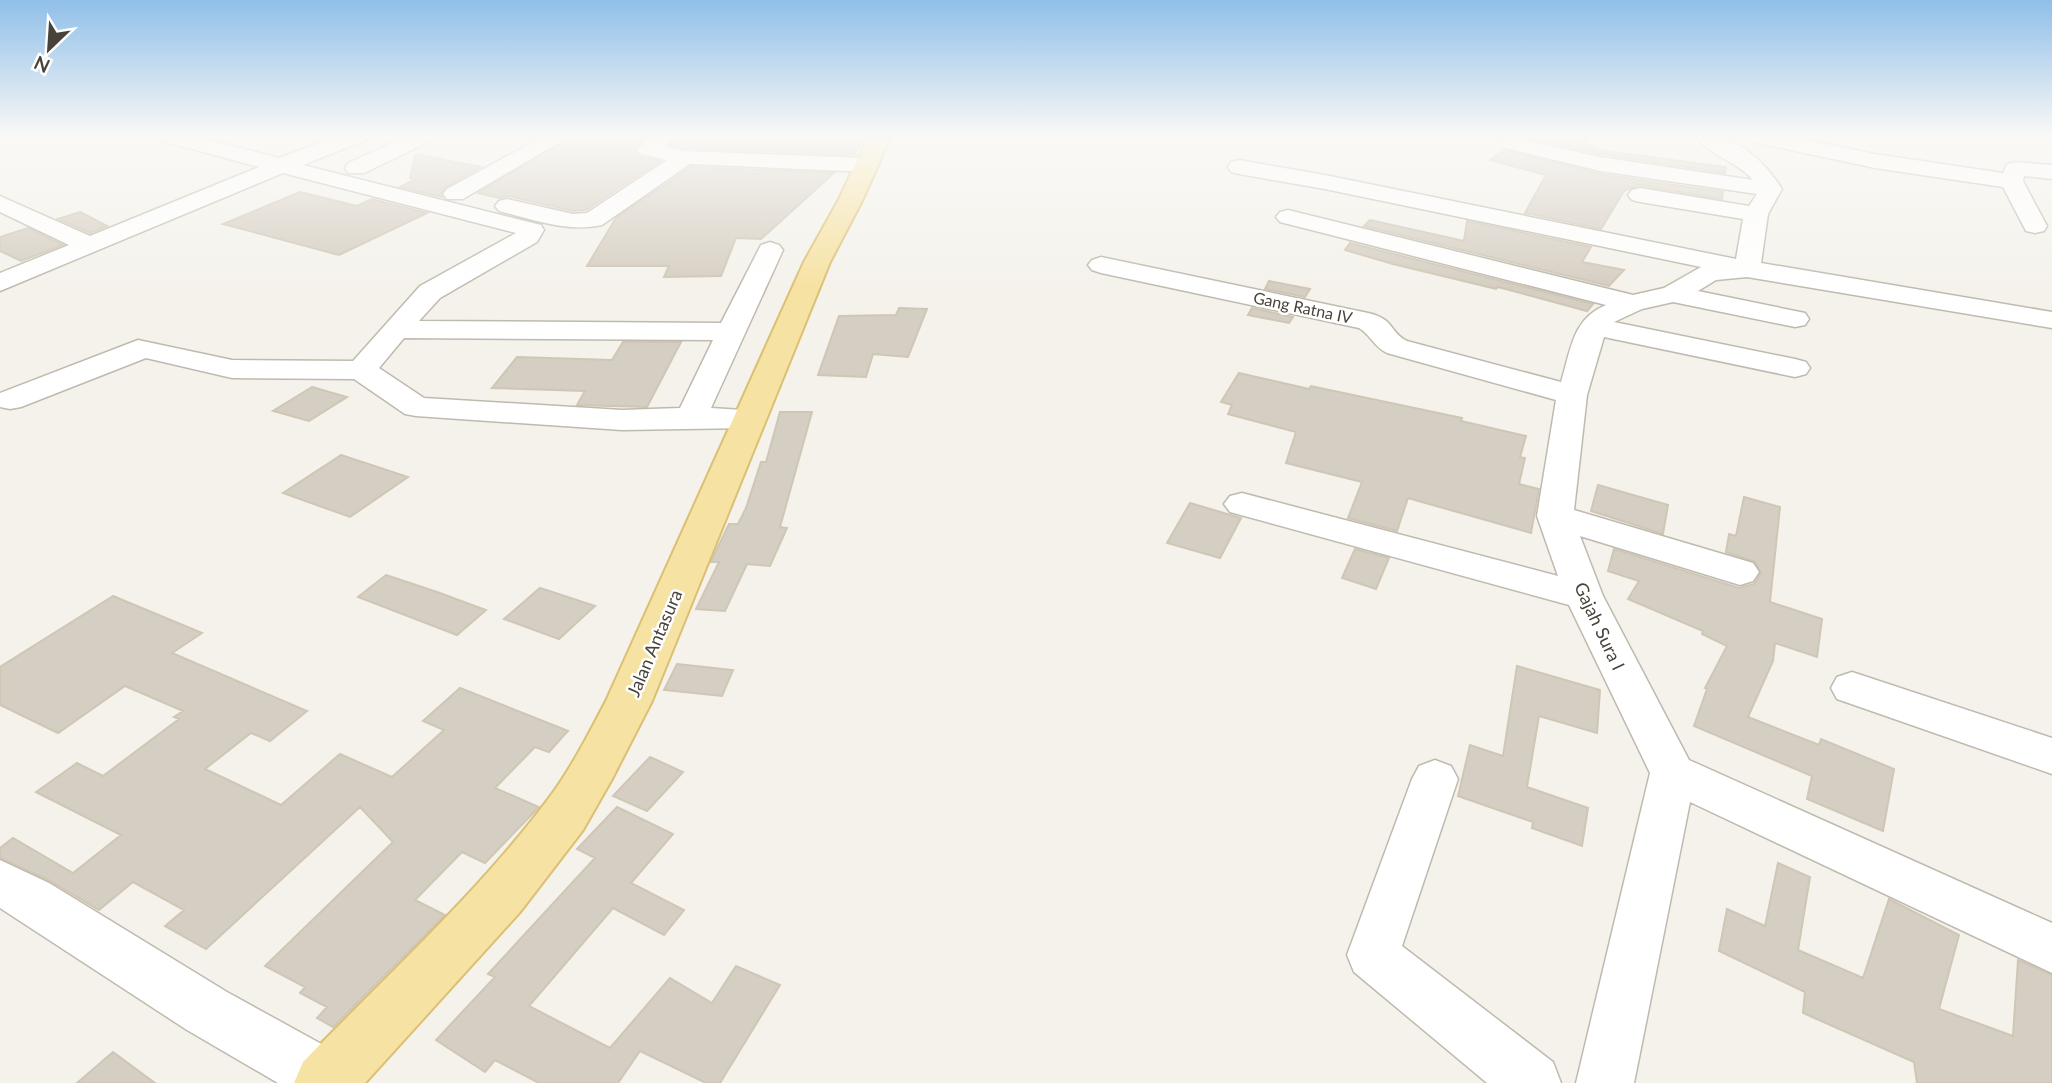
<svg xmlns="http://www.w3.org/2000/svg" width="2052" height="1083" viewBox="0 0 2052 1083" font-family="Lato,sans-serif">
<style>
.building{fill:#d5cec2;stroke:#cfc6b5;stroke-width:2}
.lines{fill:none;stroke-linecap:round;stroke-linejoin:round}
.minor-casing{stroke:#bfbaae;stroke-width:3}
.major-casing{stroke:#dbc073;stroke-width:4}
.minor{fill:#fff;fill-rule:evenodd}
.major{fill:#f6e2a2;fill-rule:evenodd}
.labels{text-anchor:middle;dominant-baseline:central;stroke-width:5;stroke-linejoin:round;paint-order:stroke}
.far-street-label{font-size:16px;fill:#48433a;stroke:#fff}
.street-label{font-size:18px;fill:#48433a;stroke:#fff}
</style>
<rect width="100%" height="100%" fill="#f4f2eb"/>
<!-- building -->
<path class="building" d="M 573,136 L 647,136 L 635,150 L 639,157 L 660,161 L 586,210 L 573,211 L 508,196 L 499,198 L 478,193 Z
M 678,136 L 866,136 L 854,155 L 685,148 L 670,145 Z
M 1588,136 L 1584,144 L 1594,146 L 1592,149 L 1726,167 L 1725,173 L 1600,154 L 1522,137 Z
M 1504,150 L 1600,174 L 1723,192 L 1722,199 L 1639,185 L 1624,191 L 1601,229 L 1525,213 L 1546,175 L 1490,160 Z
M 416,154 L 455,162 L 481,167 L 446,187 L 440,194 L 442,197 L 400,187 L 416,179 L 410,178 Z
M 691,167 L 834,173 L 761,239 L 736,238 L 721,276 L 664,277 L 669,266 L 587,266 L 616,218 Z
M 300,192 L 357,206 L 372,199 L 427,213 L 339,255 L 223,224 Z
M 80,212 L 107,226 L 90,233 L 58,219 Z
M 1370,220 L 1464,241 L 1467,221 L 1591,247 L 1582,262 L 1624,270 L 1609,286 L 1364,226 Z
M 28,228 L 63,245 L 21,261 L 0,251 L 0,237 Z
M 1350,243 L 1593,304 L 1587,311 L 1498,287 L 1496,289 L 1393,264 L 1345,250 Z
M 1269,281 L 1310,289 L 1305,297 L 1265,289 Z
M 899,308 L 927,309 L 908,357 L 873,354 L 866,377 L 818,375 L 839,316 L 896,315 Z
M 1252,308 L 1293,317 L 1289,323 L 1248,315 Z
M 623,342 L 681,342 L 647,407 L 577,405 L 585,391 L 492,388 L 517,357 L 612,360 Z
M 1239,373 L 1309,389 L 1311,386 L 1462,418 L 1461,421 L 1526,436 L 1520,457 L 1525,458 L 1519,484 L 1539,489 L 1531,533 L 1408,498 L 1397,531 L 1348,518 L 1362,482 L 1286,463 L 1296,432 L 1228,414 L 1232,405 L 1221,402 Z
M 312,387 L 347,397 L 309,421 L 273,411 Z
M 780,412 L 812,412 L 780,527 L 787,528 L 770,566 L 747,564 L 725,611 L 696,609 L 719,562 L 711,562 L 715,553 L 729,524 L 738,524 L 746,508 L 761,462 L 766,462 Z
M 341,455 L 408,477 L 350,517 L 283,493 Z
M 1598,485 L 1668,505 L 1663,534 L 1591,511 Z
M 1744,497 L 1780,507 L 1770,602 L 1822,619 L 1817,657 L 1775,643 L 1773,661 L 1748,717 L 1819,745 L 1821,739 L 1894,769 L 1883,831 L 1807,799 L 1812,776 L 1694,726 L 1707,689 L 1705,688 L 1727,646 L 1702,634 L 1703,631 L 1628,599 L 1639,581 L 1608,571 L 1614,549 L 1739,588 L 1754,584 L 1761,573 L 1755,562 L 1726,552 L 1729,534 L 1736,536 Z
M 1190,503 L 1241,518 L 1220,558 L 1167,543 Z
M 1355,549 L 1389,558 L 1376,589 L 1342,578 Z
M 386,575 L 437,592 L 486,610 L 457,635 L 358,597 Z
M 540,588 L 595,606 L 559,639 L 504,619 Z
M 113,596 L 202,633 L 172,653 L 307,711 L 270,741 L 251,733 L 205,769 L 281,805 L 340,754 L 392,777 L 444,730 L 423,721 L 460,688 L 568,731 L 549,752 L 535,747 L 495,788 L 539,807 L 485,863 L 462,852 L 415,900 L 445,915 L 333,1027 L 317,1018 L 327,1007 L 300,993 L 305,987 L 265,966 L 393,842 L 360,807 L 206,949 L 165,926 L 184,910 L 133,882 L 99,910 L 50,881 L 0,858 L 0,848 L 13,838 L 73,873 L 121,835 L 36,792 L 77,763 L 103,776 L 179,719 L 174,717 L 183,711 L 125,686 L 58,733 L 0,705 L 0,667 Z
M 677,664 L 733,670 L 722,696 L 664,690 Z
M 1517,666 L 1600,690 L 1597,733 L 1539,716 L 1527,787 L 1588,808 L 1582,846 L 1532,828 L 1533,822 L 1458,796 L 1470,745 L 1503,756 Z
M 650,757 L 683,772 L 647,811 L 613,796 Z
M 617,807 L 673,834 L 631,883 L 684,910 L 664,935 L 613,908 L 529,1006 L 610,1048 L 670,978 L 712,1003 L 736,966 L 780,985 L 720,1083 L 706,1083 L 640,1051 L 618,1083 L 539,1083 L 495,1060 L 485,1072 L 436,1040 L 495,977 L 488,974 L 595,858 L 577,849 Z
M 1778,863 L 1810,877 L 1798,950 L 1863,978 L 1889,899 L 1959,935 L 1939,1009 L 2013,1036 L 2018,960 L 2052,975 L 2052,1083 L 1917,1083 L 1914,1062 L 1803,1013 L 1805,992 L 1719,951 L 1727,909 L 1765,926 Z
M 113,1052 L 155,1083 L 77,1083 Z"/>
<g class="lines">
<!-- minor casing -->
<g class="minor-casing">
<path id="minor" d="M 156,136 L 193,136 L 279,158 L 339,136 L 369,136 L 366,140 L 303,165 L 541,225 L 544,230 L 537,242 L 440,298 L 419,321 L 721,323 L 761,245 L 770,242 L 779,245 L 783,250 L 711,408 L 759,411 L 764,418 L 759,425 L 748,428 L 622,430 L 416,416 L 405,414 L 354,379 L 232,378 L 146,358 L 21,407 L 10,409 L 0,407 L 0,393 L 138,340 L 232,360 L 353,361 L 420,286 L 516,233 L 283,173 L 0,291 L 0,273 L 69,245 L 0,212 L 0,196 L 90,236 L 259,167 L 159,140 ZM 404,338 L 713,340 L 680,408 L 622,410 L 424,398 L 379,368 Z
M 408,136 L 436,136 L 433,140 L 364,173 L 348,173 L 345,168 L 348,163 Z
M 544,136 L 570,136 L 463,199 L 447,199 L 443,194 L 447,189 Z
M 652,136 L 676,136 L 665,146 L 685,151 L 866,158 L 874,160 L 877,165 L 874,170 L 866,172 L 690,164 L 602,225 C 568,233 531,219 499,211 L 495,206 L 499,201 L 507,199 L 573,214 L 587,213 L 667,160 L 640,154 L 637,149 Z
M 1696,136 C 1703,136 1712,135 1718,137 C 1746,143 1768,167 1782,189 L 1768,214 L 1761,263 L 2052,312 L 2052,328 L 1747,277 L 1716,280 L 1698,291 L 1805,313 L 1809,319 L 1805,325 L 1795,327 L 1673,302 L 1642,309 L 1614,322 L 1795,359 L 1806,362 L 1810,368 L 1806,374 L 1795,377 L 1604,337 L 1587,395 L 1574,510 L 1753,563 L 1759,572 L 1753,581 L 1740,585 L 1580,536 L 1603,596 L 1689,760 L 2052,923 L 2052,973 L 1690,802 L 1634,1083 L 1576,1083 L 1650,773 L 1569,605 L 1230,512 L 1224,504 L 1230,496 L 1242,493 L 1558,576 L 1537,516 L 1556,400 L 1387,353 C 1373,346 1371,335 1359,328 L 1101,273 L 1092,270 L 1088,265 L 1092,260 L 1101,257 L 1368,313 C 1395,319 1389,332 1407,341 L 1561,382 C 1571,350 1572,319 1606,305 L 1280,222 L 1276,217 L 1280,212 L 1288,210 L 1633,295 L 1664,288 L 1701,267 L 1325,189 L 1239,174 L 1231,172 L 1228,167 L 1231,162 L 1239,160 L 1325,175 L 1736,259 L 1743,219 L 1640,202 L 1632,200 L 1628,195 L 1632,190 L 1640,188 L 1749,206 L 1757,194 L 1600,171 L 1505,148 L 1501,144 L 1505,140 L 1512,138 L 1600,157 L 1753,180 C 1737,161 1709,156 1696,136 Z
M 1743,136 L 1786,136 L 1875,154 L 2003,173 L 2007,164 L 2015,162 L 2052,165 L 2052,179 L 2024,176 L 2023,181 L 2047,226 L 2044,231 L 2035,233 L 2026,231 L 2003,187 L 1875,168 L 1753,142 Z
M 1852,672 L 2052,738 L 2052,774 L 1837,699 L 1831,688 L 1837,677 Z
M 1435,760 L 1451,766 L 1458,779 L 1402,946 L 1553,1062 L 1561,1083 L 1487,1083 L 1354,972 L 1347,955 L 1412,779 L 1419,766 Z
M 0,860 L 49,883 L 227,992 L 354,1062 L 362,1083 L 278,1083 L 187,1030 L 0,908 Z"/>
</g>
<!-- major casing -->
<g class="major-casing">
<path id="major" d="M 869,136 L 891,136 L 862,201 L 830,262 L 652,701 L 612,779 L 583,830 L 520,912 L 365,1083 L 294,1083 L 303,1062 C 385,977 475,896 546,802 C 570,771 588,735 606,701 L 804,262 L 838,201 Z"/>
</g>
<!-- minor -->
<use href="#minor" class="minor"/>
<!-- major -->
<use href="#major" class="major"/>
</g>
<!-- sky -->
<linearGradient id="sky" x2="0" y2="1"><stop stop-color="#90bfe9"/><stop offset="0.47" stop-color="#faf9f6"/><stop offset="1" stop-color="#faf9f6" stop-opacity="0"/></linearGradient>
<rect width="2052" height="288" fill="url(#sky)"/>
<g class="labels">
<!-- far-street labels -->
<g class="far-street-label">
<text transform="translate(1303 307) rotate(12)">Gang Ratna IV</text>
</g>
<!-- street labels -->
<g class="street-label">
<text transform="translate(1600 626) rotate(65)">Gajah Sura I</text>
<text transform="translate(654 643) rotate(-67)">Jalan Antasura</text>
</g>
</g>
<!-- north arrow -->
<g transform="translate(49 49) rotate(205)" stroke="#ffffff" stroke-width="5" paint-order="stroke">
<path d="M0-5L12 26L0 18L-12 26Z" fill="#48433a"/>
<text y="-10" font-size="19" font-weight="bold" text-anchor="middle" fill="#48433a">N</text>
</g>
</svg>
